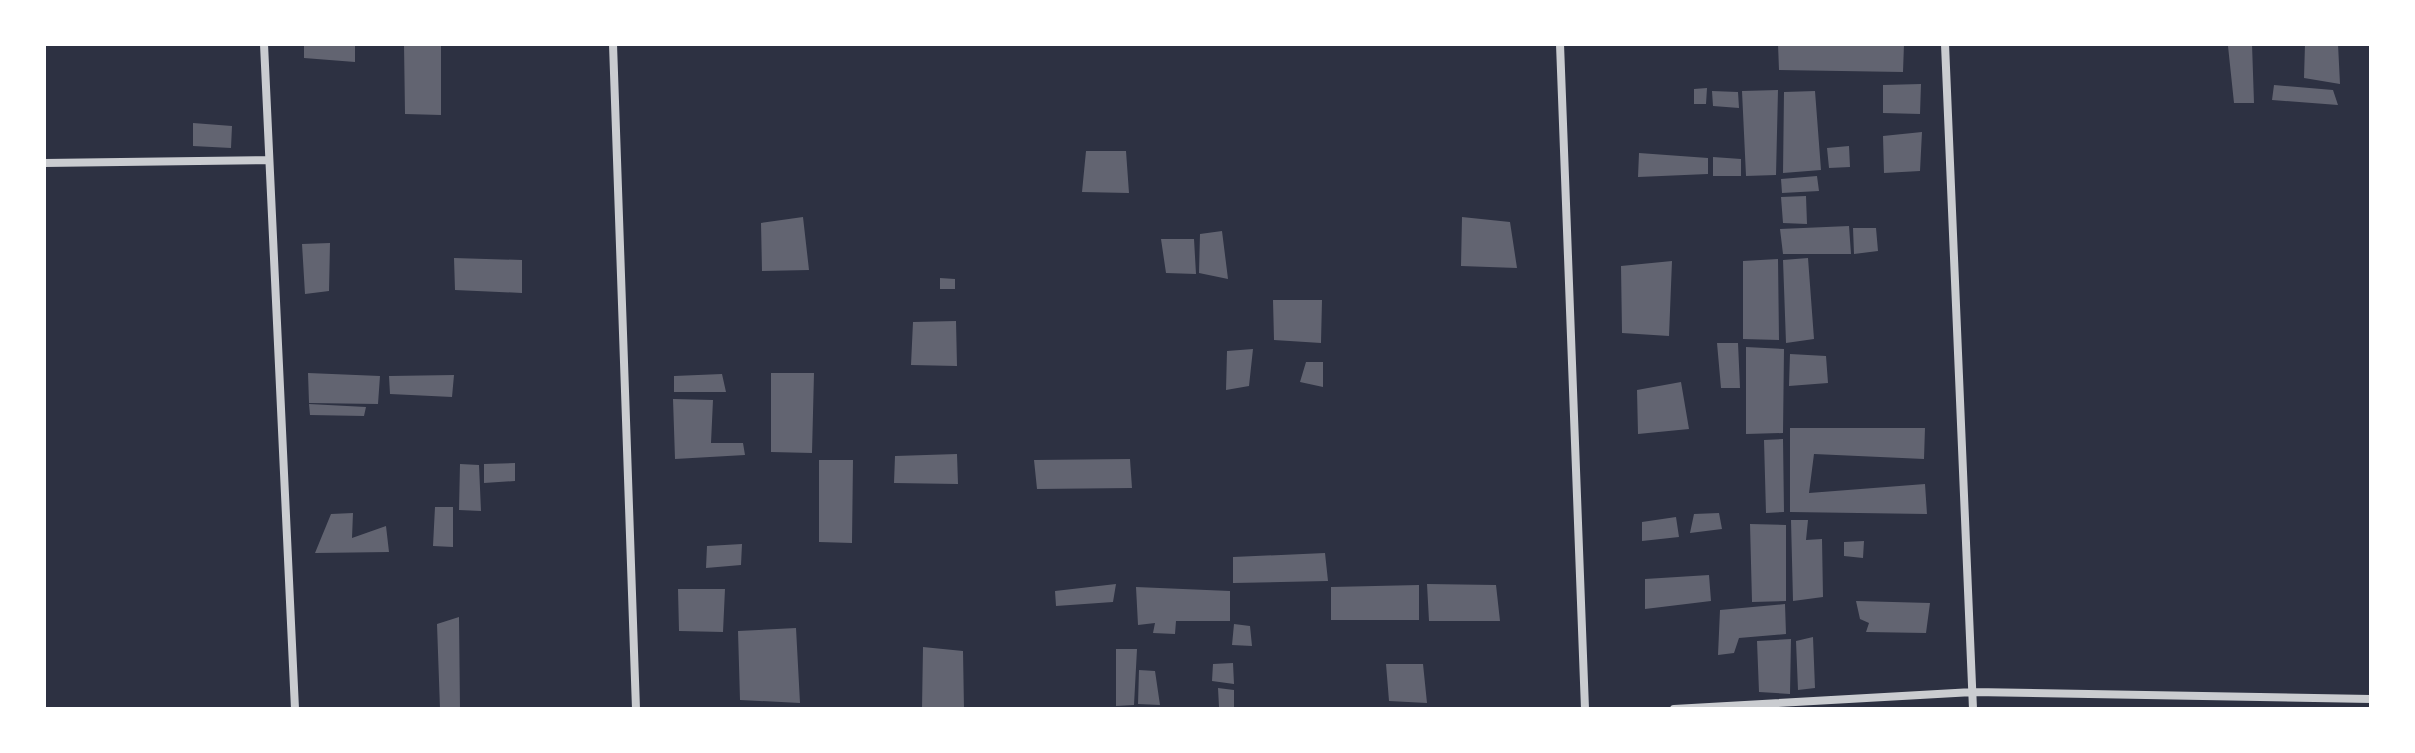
<svg xmlns="http://www.w3.org/2000/svg" width="2415" height="753" viewBox="0 0 2415 753" font-family="Georgia,serif">
<style>
.building{fill:#626471}
.lines{fill:none;stroke-linecap:round;stroke-linejoin:round}
.minor{stroke:#caccd0;stroke-width:8}
</style>
<rect width="100%" height="100%" fill="#2d3142"/>
<!-- building -->
<path class="building" d="M 304,44 L 355,44 L 355,62 L 304,58 Z
M 404,44 L 441,44 L 441,115 L 405,114 Z
M 1778,44 L 1904,44 L 1903,72 L 1779,70 Z
M 2252,44 L 2254,103 L 2234,103 L 2228,46 Z
M 2305,44 L 2338,44 L 2340,84 L 2304,78 Z
M 1921,84 L 1920,114 L 1883,113 L 1883,85 Z
M 2274,85 L 2333,90 L 2338,105 L 2272,100 Z
M 1707,88 L 1706,104 L 1694,104 L 1694,89 Z
M 1778,90 L 1776,175 L 1746,176 L 1742,91 Z
M 1712,91 L 1738,92 L 1739,108 L 1713,106 Z
M 1815,91 L 1821,170 L 1783,173 L 1784,92 Z
M 193,123 L 232,126 L 231,148 L 193,146 Z
M 1922,132 L 1920,171 L 1884,173 L 1883,136 Z
M 1849,146 L 1850,167 L 1829,168 L 1827,148 Z
M 1086,151 L 1126,151 L 1129,193 L 1082,192 Z
M 1639,153 L 1708,158 L 1708,174 L 1638,177 Z
M 1713,157 L 1741,159 L 1741,176 L 1713,176 Z
M 1817,176 L 1819,191 L 1782,193 L 1781,179 Z
M 1806,196 L 1807,224 L 1783,223 L 1781,197 Z
M 803,217 L 809,270 L 762,271 L 761,223 Z
M 1462,217 L 1510,222 L 1517,268 L 1461,266 Z
M 1849,226 L 1851,254 L 1783,254 L 1780,229 Z
M 1853,228 L 1876,228 L 1878,251 L 1854,254 Z
M 1222,231 L 1228,279 L 1199,273 L 1200,234 Z
M 1161,239 L 1194,239 L 1196,274 L 1166,273 Z
M 330,243 L 329,291 L 305,294 L 302,244 Z
M 454,258 L 522,260 L 522,293 L 455,290 Z
M 1808,258 L 1814,339 L 1786,343 L 1783,260 Z
M 1778,259 L 1779,340 L 1743,339 L 1743,261 Z
M 1672,261 L 1669,336 L 1622,333 L 1621,266 Z
M 940,278 L 955,279 L 955,289 L 940,289 Z
M 1273,300 L 1322,300 L 1321,343 L 1274,340 Z
M 956,321 L 957,366 L 911,365 L 913,322 Z
M 1717,343 L 1738,343 L 1740,388 L 1721,388 Z
M 1746,347 L 1784,349 L 1783,433 L 1746,434 Z
M 1253,349 L 1249,386 L 1226,390 L 1227,351 Z
M 1790,354 L 1826,356 L 1828,383 L 1789,386 Z
M 1306,362 L 1323,362 L 1323,387 L 1300,382 Z
M 308,373 L 380,376 L 378,404 L 309,403 Z
M 771,373 L 814,373 L 812,453 L 771,452 Z
M 722,374 L 726,392 L 674,392 L 674,376 Z
M 454,375 L 452,397 L 390,394 L 389,376 Z
M 1681,382 L 1689,429 L 1638,434 L 1637,390 Z
M 673,399 L 713,400 L 711,443 L 743,443 L 745,455 L 675,459 Z
M 309,404 L 366,407 L 364,416 L 310,415 Z
M 1790,428 L 1925,428 L 1924,459 L 1814,454 L 1809,493 L 1925,484 L 1927,514 L 1790,512 Z
M 1783,439 L 1784,512 L 1766,513 L 1764,440 Z
M 957,454 L 958,484 L 894,483 L 895,456 Z
M 1130,459 L 1132,488 L 1037,489 L 1034,460 Z
M 819,460 L 853,460 L 852,543 L 819,542 Z
M 515,463 L 515,481 L 484,483 L 484,464 Z
M 460,464 L 479,465 L 481,511 L 459,510 Z
M 435,507 L 453,507 L 453,547 L 433,546 Z
M 353,513 L 352,538 L 386,526 L 389,552 L 315,553 L 331,514 Z
M 1719,513 L 1722,529 L 1690,533 L 1694,514 Z
M 1676,517 L 1679,537 L 1642,541 L 1642,522 Z
M 1791,520 L 1808,520 L 1806,540 L 1822,539 L 1823,597 L 1793,601 Z
M 1750,524 L 1786,525 L 1786,601 L 1752,602 Z
M 1864,541 L 1863,558 L 1844,556 L 1844,542 Z
M 742,544 L 741,565 L 706,568 L 707,546 Z
M 1325,553 L 1328,581 L 1233,583 L 1233,557 Z
M 1709,575 L 1711,601 L 1645,609 L 1645,579 Z
M 1116,584 L 1113,602 L 1056,606 L 1055,591 Z
M 1427,584 L 1496,585 L 1500,621 L 1429,621 Z
M 1419,585 L 1419,620 L 1331,620 L 1331,587 Z
M 1136,587 L 1230,591 L 1230,621 L 1176,621 L 1175,634 L 1153,633 L 1155,623 L 1138,625 Z
M 678,589 L 725,589 L 723,632 L 679,631 Z
M 1856,601 L 1930,603 L 1926,633 L 1866,632 L 1869,623 L 1860,619 Z
M 1785,604 L 1786,634 L 1739,638 L 1734,653 L 1718,655 L 1720,610 Z
M 459,617 L 460,709 L 440,709 L 437,624 Z
M 1234,624 L 1250,626 L 1252,646 L 1232,645 Z
M 796,628 L 800,703 L 740,700 L 738,631 Z
M 1813,637 L 1815,688 L 1798,690 L 1796,641 Z
M 1791,639 L 1790,694 L 1759,692 L 1757,641 Z
M 923,647 L 963,651 L 964,709 L 922,709 Z
M 1116,649 L 1137,649 L 1134,705 L 1116,706 Z
M 1233,663 L 1234,684 L 1212,681 L 1213,664 Z
M 1386,664 L 1423,664 L 1427,703 L 1389,701 Z
M 1139,670 L 1155,671 L 1160,705 L 1138,704 Z
M 1218,688 L 1234,690 L 1234,708 L 1219,707 Z"/>
<g class="lines">
<!-- minor -->
<path class="minor" d="M 264,44 L 295,709
M 613,44 L 636,709
M 1560,44 L 1585,709
M 1945,44 L 1973,709
M 44,163 L 269,160
M 1674,709 L 1973,692 L 2371,699"/>
</g>
<!-- border -->
<rect width="2415" height="753" fill="none" stroke="#ffffff" stroke-width="92"/>
</svg>
